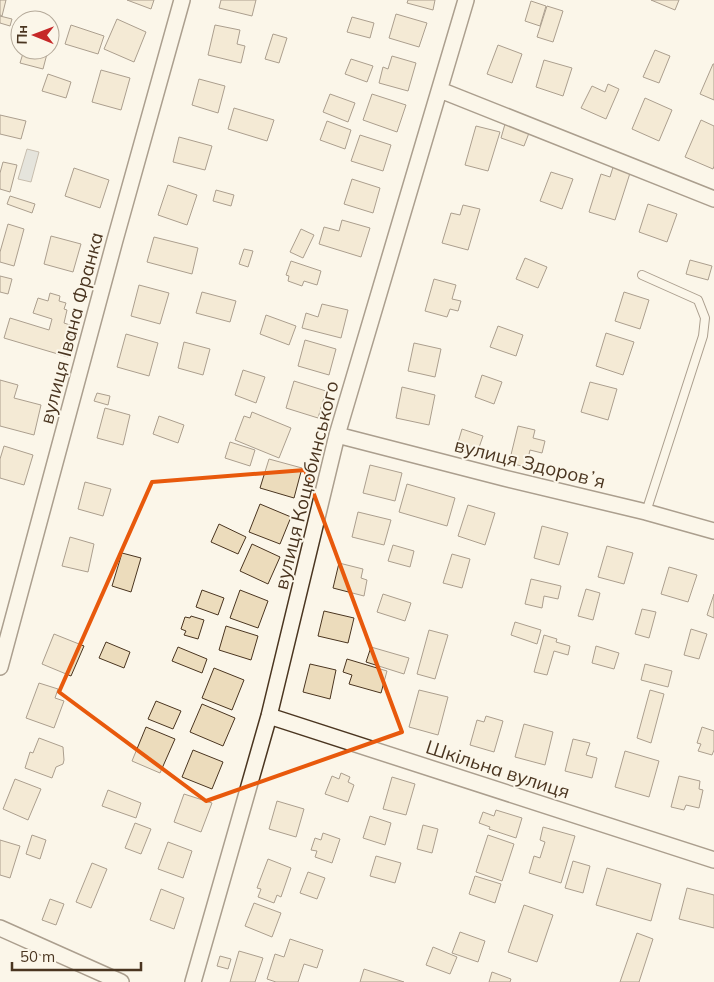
<svg xmlns="http://www.w3.org/2000/svg" width="714" height="982" viewBox="0 0 714 982" font-family="Mulish,sans-serif">
<style>
.water{fill:#c9cecd;stroke:#887966}
.building{fill:#ecdcbc;stroke:#4a3520}
.lines{fill:none;stroke-linecap:round;stroke-linejoin:round}
.service-casing{stroke:#4a3520;stroke-width:10}
.minor-casing{stroke:#4a3520;stroke-width:18}
.service{stroke:#fbf6e9;stroke-width:8}
.minor{stroke:#fbf6e9;stroke-width:15}
.marked{fill:none;stroke:#e8590c;stroke-width:4;stroke-linejoin:round}
.labels{text-anchor:middle;dominant-baseline:central;stroke-width:4;stroke-linejoin:round;paint-order:stroke}
.street-label{font-size:19px;fill:#4a3520;stroke:#fbf6e9}
</style>
<rect width="100%" height="100%" fill="#fbf6e9"/>
<!-- water -->
<path class="water" d="M 27,149 L 39,152 L 31,182 L 18,179 Z"/>
<!-- building -->
<path class="building" d="M 0,0 L 6,0 L 2,16 L 0,15 Z
M 127,0 L 154,0 L 151,9 Z
M 221,0 L 256,0 L 252,16 L 219,8 Z
M 408,0 L 435,0 L 433,10 L 407,3 Z
M 651,0 L 679,0 L 675,10 Z
M 531,1 L 546,6 L 540,26 L 525,21 Z
M 547,6 L 563,11 L 553,42 L 537,37 Z
M 396,14 L 427,23 L 419,47 L 389,38 Z
M 0,16 L 12,19 L 10,26 L 0,23 Z
M 352,17 L 374,23 L 370,38 L 347,32 Z
M 117,19 L 146,32 L 134,62 L 104,49 Z
M 71,25 L 104,36 L 98,54 L 65,44 Z
M 215,25 L 240,30 L 237,44 L 245,46 L 241,63 L 208,55 Z
M 273,34 L 287,38 L 279,63 L 265,59 Z
M 498,45 L 522,54 L 512,83 L 487,74 Z
M 24,50 L 48,50 L 43,69 L 20,63 Z
M 655,50 L 670,56 L 659,83 L 643,77 Z
M 392,56 L 416,63 L 408,91 L 379,83 L 383,67 L 388,69 Z
M 351,59 L 373,66 L 367,82 L 345,74 Z
M 544,60 L 572,68 L 563,96 L 536,87 Z
M 713,64 L 714,64 L 714,100 L 700,94 Z
M 101,70 L 130,78 L 121,110 L 92,102 Z
M 48,74 L 71,82 L 66,98 L 42,91 Z
M 199,79 L 225,86 L 218,113 L 192,105 Z
M 608,84 L 619,89 L 606,119 L 581,108 L 592,86 L 605,92 Z
M 330,94 L 355,103 L 348,122 L 323,112 Z
M 372,94 L 406,105 L 397,132 L 363,120 Z
M 645,98 L 672,110 L 659,141 L 632,129 Z
M 234,108 L 274,120 L 267,141 L 228,129 Z
M 0,115 L 26,121 L 21,139 L 0,134 Z
M 701,120 L 714,126 L 714,166 L 713,169 L 685,157 Z
M 327,121 L 351,130 L 345,149 L 320,140 Z
M 505,124 L 529,133 L 524,146 L 501,138 Z
M 476,126 L 500,132 L 488,171 L 465,165 Z
M 360,135 L 391,145 L 383,171 L 351,161 Z
M 179,137 L 212,146 L 205,170 L 173,162 Z
M 3,162 L 17,165 L 10,192 L 0,189 L 0,173 Z
M 614,164 L 631,170 L 615,220 L 589,212 L 601,174 L 610,177 Z
M 74,168 L 109,180 L 100,208 L 65,196 Z
M 551,172 L 573,179 L 562,209 L 540,201 Z
M 352,179 L 380,188 L 373,213 L 344,204 Z
M 168,185 L 197,195 L 187,225 L 158,215 Z
M 216,190 L 234,195 L 231,206 L 213,201 Z
M 10,196 L 35,204 L 32,213 L 7,204 Z
M 648,204 L 677,214 L 667,242 L 639,232 Z
M 463,205 L 480,209 L 468,250 L 442,243 L 451,213 L 460,215 Z
M 342,220 L 370,228 L 361,257 L 319,244 L 324,227 L 339,231 Z
M 8,224 L 24,229 L 14,266 L 0,262 L 0,252 Z
M 301,229 L 314,235 L 303,258 L 290,252 Z
M 51,236 L 81,244 L 73,272 L 44,264 Z
M 154,237 L 198,248 L 192,274 L 147,262 Z
M 244,249 L 253,251 L 248,267 L 239,264 Z
M 525,258 L 547,267 L 538,288 L 516,279 Z
M 690,260 L 712,266 L 708,280 L 686,274 Z
M 291,261 L 321,271 L 317,285 L 304,281 L 302,286 L 288,281 L 289,276 L 286,275 Z
M 0,276 L 12,279 L 8,294 L 0,292 Z
M 434,279 L 456,285 L 452,299 L 461,301 L 458,311 L 450,309 L 447,317 L 425,311 Z
M 139,285 L 169,293 L 160,324 L 131,316 Z
M 202,292 L 236,301 L 230,322 L 196,313 Z
M 624,292 L 649,300 L 640,329 L 615,321 Z
M 50,293 L 60,296 L 59,301 L 66,303 L 64,309 L 67,310 L 64,323 L 70,325 L 66,335 L 74,337 L 68,357 L 4,338 L 10,318 L 49,330 L 52,319 L 33,313 L 38,298 L 48,301 Z
M 322,304 L 348,310 L 341,338 L 302,328 L 306,313 L 318,317 Z
M 266,315 L 296,326 L 289,345 L 260,334 Z
M 498,326 L 523,335 L 516,356 L 490,347 Z
M 606,333 L 634,342 L 623,375 L 596,366 Z
M 126,334 L 158,343 L 149,376 L 117,367 Z
M 305,340 L 336,349 L 329,375 L 298,366 Z
M 184,342 L 210,349 L 203,375 L 178,368 Z
M 414,343 L 441,349 L 435,377 L 408,371 Z
M 243,370 L 265,377 L 256,403 L 235,395 Z
M 482,375 L 502,382 L 494,404 L 475,397 Z
M 0,380 L 18,385 L 14,398 L 41,405 L 34,435 L 0,426 Z
M 294,381 L 326,391 L 318,418 L 286,408 Z
M 590,382 L 617,389 L 608,420 L 581,412 Z
M 402,387 L 435,395 L 429,425 L 396,418 Z
M 97,393 L 110,396 L 108,405 L 94,401 Z
M 105,408 L 130,415 L 123,445 L 97,438 Z
M 252,412 L 291,428 L 279,458 L 235,440 L 244,416 L 250,418 Z
M 159,416 L 184,425 L 178,443 L 153,434 Z
M 518,426 L 535,430 L 533,438 L 545,441 L 542,453 L 530,450 L 526,467 L 509,463 Z
M 462,429 L 483,436 L 476,456 L 456,449 Z
M 230,442 L 255,450 L 250,466 L 225,458 Z
M 4,446 L 33,455 L 24,485 L 0,478 L 0,459 Z
M 269,459 L 302,468 L 294,498 L 260,488 Z
M 370,465 L 402,473 L 395,501 L 363,493 Z
M 85,482 L 111,489 L 103,516 L 78,509 Z
M 407,484 L 455,498 L 447,526 L 399,512 Z
M 260,504 L 291,517 L 280,544 L 249,532 Z
M 468,505 L 495,513 L 485,545 L 458,536 Z
M 358,512 L 391,520 L 384,545 L 352,537 Z
M 219,524 L 246,537 L 238,554 L 211,542 Z
M 542,526 L 568,533 L 559,565 L 534,558 Z
M 70,537 L 94,544 L 88,572 L 62,566 Z
M 252,544 L 280,557 L 268,584 L 240,571 Z
M 393,545 L 414,551 L 410,567 L 388,561 Z
M 607,546 L 633,553 L 624,584 L 598,577 Z
M 122,553 L 141,558 L 131,592 L 112,586 Z
M 452,554 L 470,559 L 462,588 L 443,583 Z
M 339,563 L 363,569 L 361,578 L 367,580 L 364,596 L 333,588 Z
M 669,567 L 697,575 L 688,602 L 661,594 Z
M 531,579 L 561,586 L 558,599 L 544,596 L 542,608 L 525,604 Z
M 586,589 L 600,593 L 593,620 L 578,616 Z
M 202,590 L 224,598 L 218,615 L 196,607 Z
M 240,590 L 268,601 L 258,628 L 230,618 Z
M 383,594 L 411,603 L 405,621 L 377,612 Z
M 714,594 L 714,618 L 707,615 Z
M 642,609 L 656,612 L 649,638 L 635,634 Z
M 324,611 L 354,618 L 348,643 L 318,636 Z
M 191,616 L 204,620 L 198,639 L 184,635 L 186,631 L 181,629 L 185,617 L 190,618 Z
M 515,622 L 541,630 L 537,644 L 511,635 Z
M 226,626 L 258,636 L 251,660 L 219,650 Z
M 691,629 L 707,634 L 699,659 L 684,655 Z
M 429,630 L 448,635 L 435,679 L 417,674 Z
M 54,634 L 84,646 L 71,676 L 42,664 Z
M 544,635 L 557,639 L 556,642 L 570,646 L 568,655 L 554,651 L 547,675 L 534,672 Z
M 106,642 L 130,652 L 124,668 L 99,658 Z
M 596,646 L 619,653 L 614,669 L 592,663 Z
M 178,647 L 207,659 L 202,673 L 172,661 Z
M 371,647 L 409,658 L 404,674 L 366,662 Z
M 347,659 L 387,671 L 381,693 L 349,684 L 352,675 L 343,672 Z
M 310,664 L 336,670 L 330,699 L 303,692 Z
M 645,664 L 672,671 L 668,687 L 641,680 Z
M 214,668 L 244,680 L 232,710 L 202,698 Z
M 39,683 L 58,689 L 55,698 L 64,701 L 54,728 L 26,718 Z
M 419,690 L 448,697 L 438,735 L 409,727 Z
M 650,690 L 664,694 L 651,743 L 637,738 Z
M 156,701 L 181,711 L 173,729 L 148,719 Z
M 202,704 L 235,718 L 223,746 L 190,732 Z
M 486,716 L 503,721 L 494,752 L 470,745 L 477,720 L 484,722 Z
M 524,724 L 553,732 L 545,765 L 515,757 Z
M 146,727 L 175,739 L 160,773 L 132,761 Z
M 702,727 L 714,731 L 714,750 L 712,755 L 698,751 L 701,744 L 697,743 Z
M 39,738 L 63,747 L 64,760 L 63,764 L 56,767 L 52,778 L 25,768 L 30,752 L 33,753 Z
M 573,739 L 590,743 L 586,755 L 597,758 L 592,778 L 565,771 Z
M 193,750 L 223,762 L 212,789 L 182,777 Z
M 625,751 L 659,761 L 649,797 L 615,787 Z
M 341,773 L 350,777 L 348,782 L 354,785 L 348,802 L 325,794 L 332,776 L 339,779 Z
M 679,776 L 700,781 L 699,789 L 703,790 L 699,808 L 686,805 L 684,810 L 671,807 Z
M 392,777 L 415,784 L 406,815 L 383,809 Z
M 15,779 L 41,789 L 28,820 L 3,809 Z
M 108,790 L 141,803 L 136,818 L 102,806 Z
M 184,794 L 212,803 L 201,832 L 174,822 Z
M 277,801 L 304,809 L 296,837 L 269,829 Z
M 496,810 L 522,818 L 516,838 L 489,829 L 490,827 L 479,823 L 483,812 L 494,816 Z
M 370,816 L 391,823 L 385,845 L 363,838 Z
M 135,823 L 151,829 L 141,854 L 125,848 Z
M 423,825 L 438,829 L 432,853 L 417,849 Z
M 543,827 L 575,836 L 561,883 L 529,873 L 534,856 L 540,858 L 545,842 L 540,840 Z
M 323,833 L 340,839 L 332,863 L 315,857 L 317,851 L 311,850 L 315,838 L 321,840 Z
M 32,835 L 46,840 L 40,859 L 26,854 Z
M 488,835 L 514,844 L 502,881 L 476,872 Z
M 0,840 L 20,846 L 10,878 L 0,875 Z
M 168,842 L 192,851 L 183,878 L 158,869 Z
M 376,856 L 401,863 L 395,883 L 370,876 Z
M 268,859 L 291,868 L 281,897 L 277,895 L 274,903 L 258,897 L 261,889 L 257,888 Z
M 573,861 L 590,866 L 583,893 L 565,888 Z
M 92,863 L 107,869 L 91,908 L 76,902 Z
M 607,868 L 661,884 L 651,921 L 596,905 Z
M 308,872 L 325,878 L 317,899 L 300,893 Z
M 475,876 L 501,884 L 495,903 L 469,894 Z
M 687,888 L 714,895 L 714,928 L 679,919 Z
M 161,889 L 184,898 L 174,929 L 150,920 Z
M 50,899 L 64,904 L 56,925 L 42,920 Z
M 254,903 L 281,913 L 272,937 L 245,926 Z
M 524,905 L 553,915 L 537,962 L 508,952 Z
M 460,932 L 485,941 L 478,962 L 452,953 Z
M 637,933 L 653,939 L 639,982 L 620,982 Z
M 290,939 L 323,950 L 317,968 L 304,964 L 298,982 L 276,982 L 267,979 L 275,954 L 284,957 Z
M 433,947 L 457,957 L 450,974 L 426,965 Z
M 239,951 L 263,958 L 255,982 L 230,982 Z
M 220,956 L 231,959 L 228,969 L 217,966 Z
M 364,969 L 404,982 L 360,982 Z
M 492,972 L 511,979 L 510,982 L 489,982 Z"/>
<g class="lines">
<!-- service casing -->
<g class="service-casing">
<path id="service" d="M 642,275 L 698,300 L 705,318 L 703,336 L 646,512"/>
</g>
<!-- minor casing -->
<g class="minor-casing">
<path id="minor" d="M 440,90 L 714,199
M 337,435 L 504,478 L 646,512 L 714,531
M 0,667 L 115,240 L 182,0
M 269,716 L 714,860
M 0,928 L 121,982
M 193,982 L 269,716 L 337,435 L 466,0"/>
</g>
<!-- service -->
<use href="#service" class="service"/>
<!-- minor -->
<use href="#minor" class="minor"/>
</g>
<!-- marked area -->
<path d="M0 0H714V982H0ZM 305,470 L 402,732 L 206,801 L 59,692 L 152,482 Z" fill="#fbf6e9" fill-opacity=".55" fill-rule="evenodd"/>
<path class="marked" d="M 305,470 L 402,732 L 206,801 L 59,692 L 152,482 Z"/>
<g class="labels">
<!-- street labels -->
<g class="street-label">
<text transform="translate(71 328) rotate(-75)">вулиця Івана Франка</text>
<text transform="translate(530 463) rotate(14)">вулиця Здоровʼя</text>
<text transform="translate(306 485) rotate(-76)">вулиця Коцюбинського</text>
<text transform="translate(498 769) rotate(18)">Шкільна вулиця</text>
</g>
</g>
<!-- north arrow -->
<g transform="translate(35 35) rotate(271)"><circle r="24" fill="#fbf6e9" stroke="#b4a999"/>
<path d="M0-4L9 19L0 12L-9 19Z" fill="#c62828"/>
<text y="-8" font-size="14" font-weight="bold" text-anchor="middle" fill="#4a3520">Пн</text>
</g>
<!-- scale -->
<path d="M12 962v8h129v-8" fill="none" stroke="#4a3520" stroke-width="2.5"/>
<text x="20" y="962" font-size="15" fill="#4a3520" stroke="#fbf6e9" stroke-width="4" paint-order="stroke">50 m</text>
</svg>
